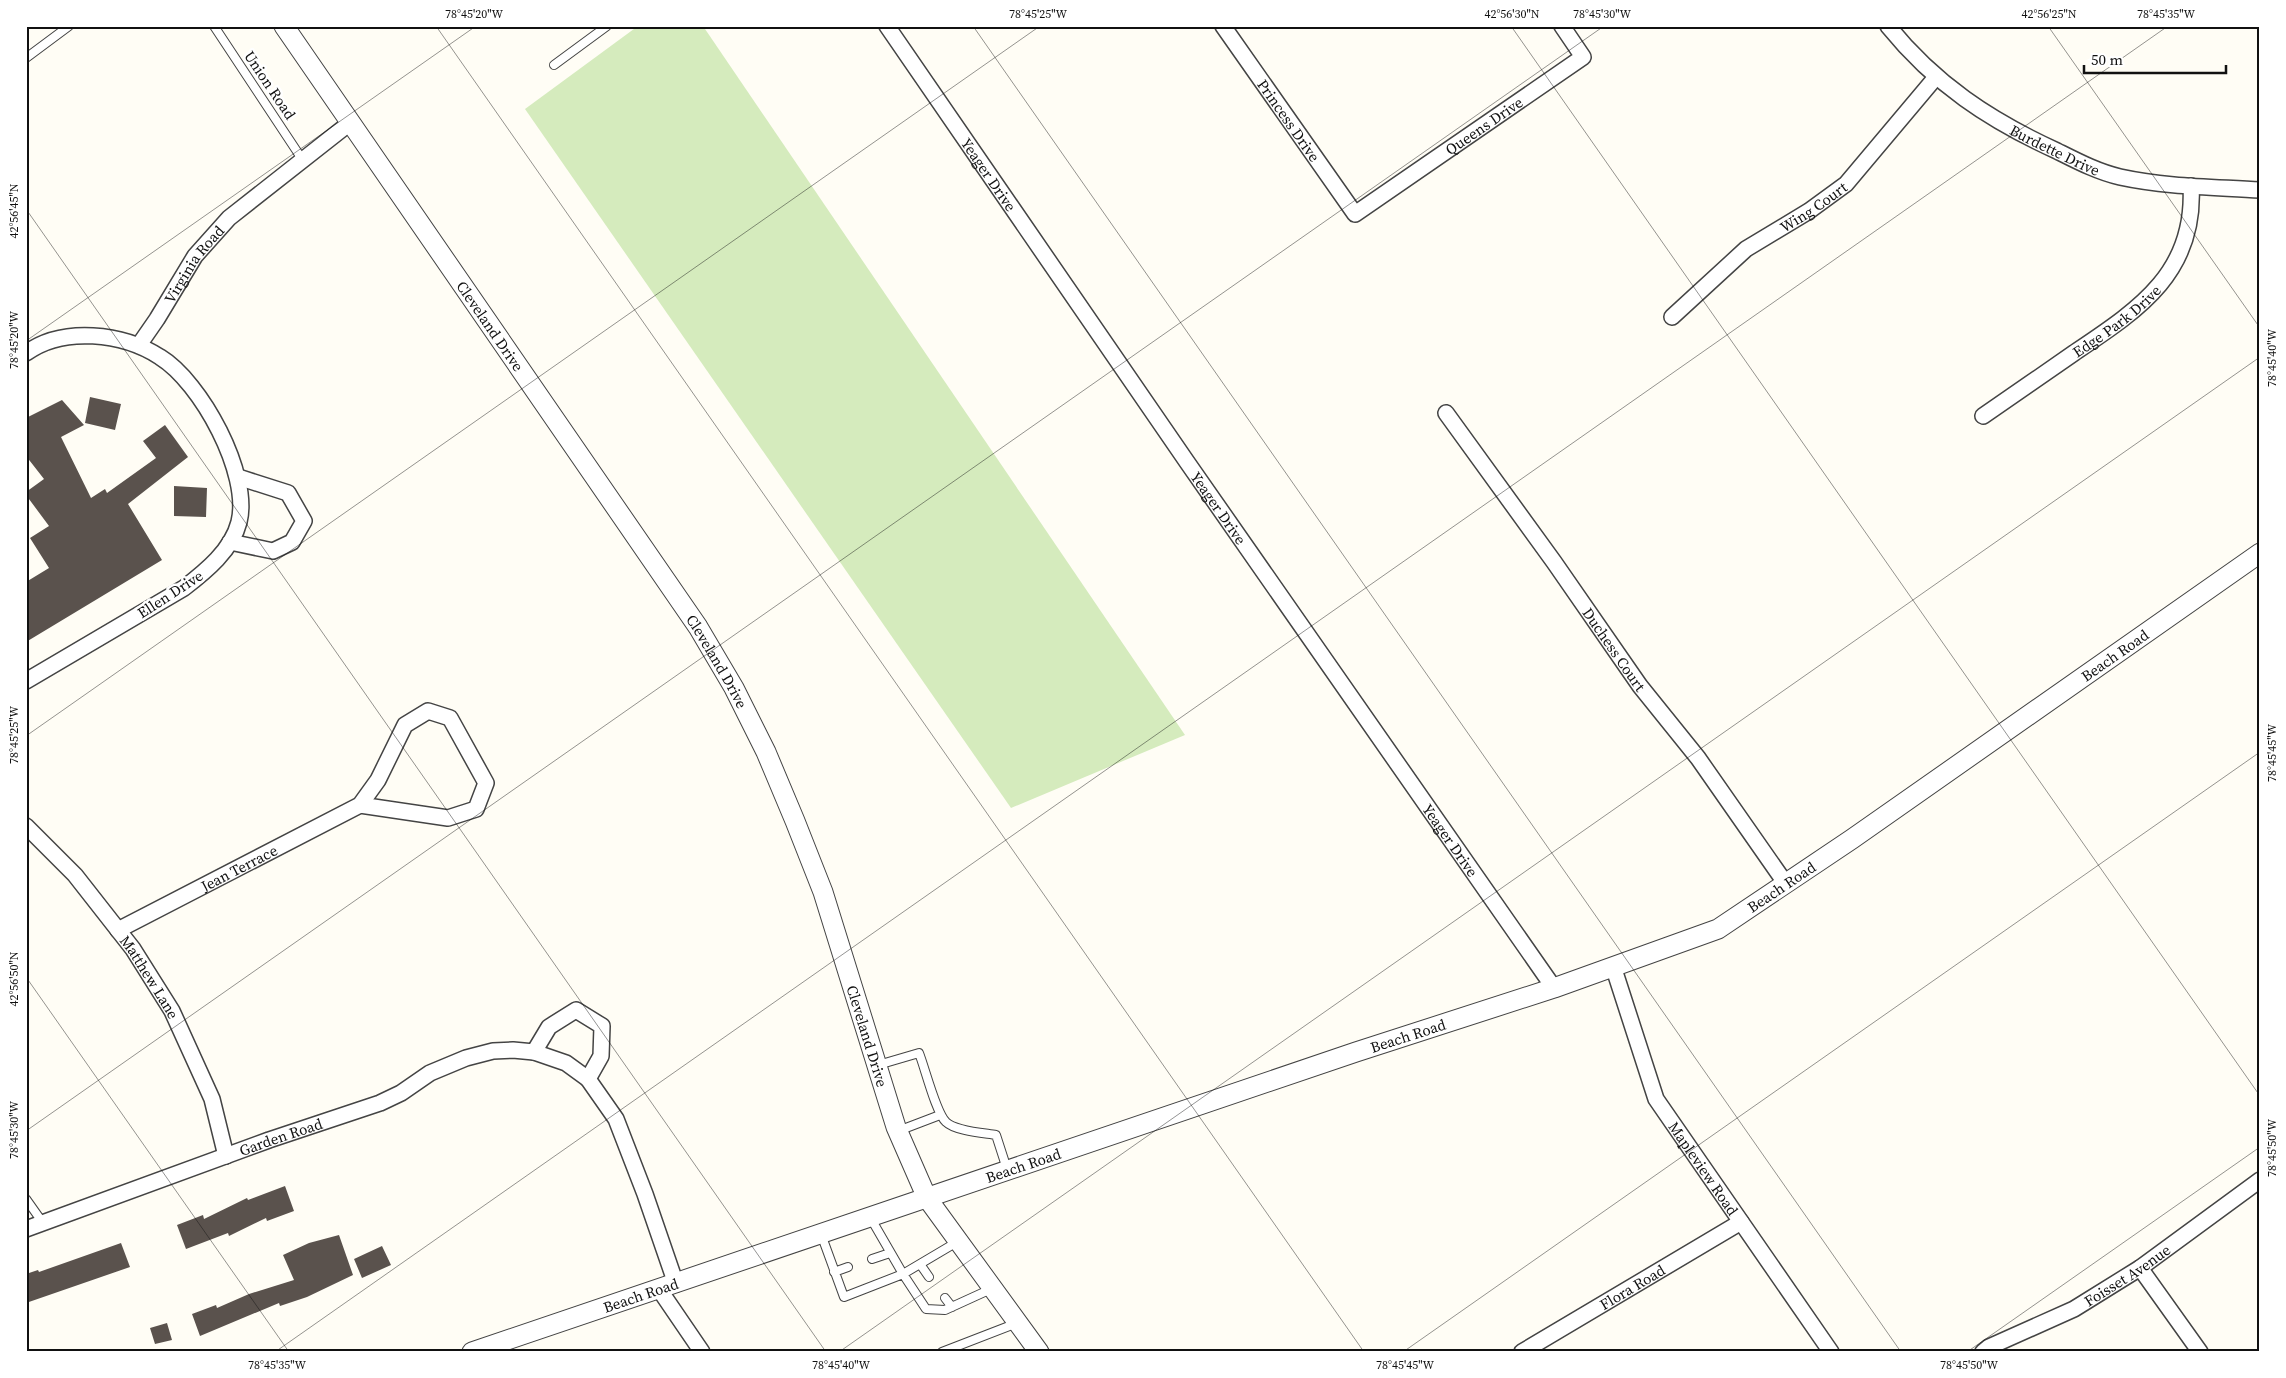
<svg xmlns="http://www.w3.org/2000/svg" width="2286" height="1378" viewBox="0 0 2286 1378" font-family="'Source Serif 4',serif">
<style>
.green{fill:#d5ebbd}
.building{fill:#5a524d}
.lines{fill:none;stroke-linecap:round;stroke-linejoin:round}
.service-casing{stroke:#444;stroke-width:10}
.minor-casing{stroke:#444;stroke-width:18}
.tertiary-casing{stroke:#444;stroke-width:21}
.service{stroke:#fff;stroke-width:8}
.minor{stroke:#fff;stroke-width:15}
.tertiary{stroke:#fff;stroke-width:19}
.ticks{fill:none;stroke:#111;stroke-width:1;stroke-opacity:0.45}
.labels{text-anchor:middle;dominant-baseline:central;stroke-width:5;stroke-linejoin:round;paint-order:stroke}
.street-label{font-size:15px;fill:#111;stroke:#fff}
.neatline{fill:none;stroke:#111;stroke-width:2}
.ticks-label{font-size:12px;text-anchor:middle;fill:#111}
</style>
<rect width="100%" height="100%" fill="#fffdf5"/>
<!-- green -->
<path class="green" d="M 638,26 L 703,26 L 1185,735 L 1011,808 L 525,109 Z"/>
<!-- building -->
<path class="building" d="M 90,397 L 121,404 L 115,430 L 85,423 Z
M 62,400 L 84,425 L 61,437 L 91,498 L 105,489 L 107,493 L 156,458 L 143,441 L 165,425 L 188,457 L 128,504 L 162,560 L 26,642 L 26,582 L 49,568 L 30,538 L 49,526 L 26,495 L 26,492 L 44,479 L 26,456 L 26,418 Z
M 174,486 L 207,488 L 206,517 L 174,516 Z
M 285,1186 L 294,1211 L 267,1221 L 266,1218 L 229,1236 L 228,1233 L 186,1249 L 177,1225 L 203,1215 L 204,1219 L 247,1198 L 248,1200 Z
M 339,1235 L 353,1275 L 307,1297 L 280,1306 L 279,1303 L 200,1336 L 192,1314 L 216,1305 L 217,1308 L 249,1294 L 294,1280 L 283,1255 L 309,1243 Z
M 121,1243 L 130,1267 L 26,1303 L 26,1274 L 38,1270 L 39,1272 Z
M 382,1246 L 391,1265 L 362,1278 L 354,1259 Z
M 167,1323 L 172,1340 L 155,1344 L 150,1328 Z"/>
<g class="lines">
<!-- service casing -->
<g class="service-casing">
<path id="service" d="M 214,26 L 302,159
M 26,58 L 69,26
M 554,65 L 607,26
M 878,1065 L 919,1053 C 925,1068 936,1113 946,1122 C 955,1131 984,1133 996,1135 L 1007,1169
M 898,1131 L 940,1115
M 26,1199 L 43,1223
M 821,1234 L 844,1297 L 903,1274 L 870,1217
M 957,1242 L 903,1274 L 926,1309 L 945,1310 L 991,1289
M 872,1259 L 890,1253
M 920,1264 L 929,1277
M 834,1272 L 848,1267
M 945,1298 L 952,1307
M 942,1352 L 1017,1323"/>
</g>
<!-- minor casing -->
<g class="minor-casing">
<g id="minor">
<path id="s1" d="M 887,26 L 1187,462 L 1554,988"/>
<path id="s2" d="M 1223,26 L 1355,214 L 1583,57 L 1562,26"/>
<path id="s3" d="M 1888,26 C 1935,84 1989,120 2057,151 C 2077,161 2098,172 2120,177 C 2166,187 2213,187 2260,190"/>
<path id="s4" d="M 1672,317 L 1746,249 L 1809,211 L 1846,184 L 1936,77"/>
<path id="s5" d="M 139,345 L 157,319 L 195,256 L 229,218 L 351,122"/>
<path d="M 26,353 C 63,326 123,333 160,357 C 201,382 251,474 239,522 C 232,550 206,571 184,588 L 26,681"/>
<path id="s6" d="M 1446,413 L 1554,562 L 1640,686 L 1698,758 L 1786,884"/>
<path id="s7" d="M 1983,416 C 2013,395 2044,374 2074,353 C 2138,310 2196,273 2191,186"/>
<path d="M 230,542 L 273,551 L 292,542 L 304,521 L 288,493 L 238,477"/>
<path id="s8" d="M 26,826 L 75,875 L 133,949 L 172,1011 L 212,1099 L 226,1156"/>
<path id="s9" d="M 118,930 L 360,805 L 448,818 L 476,809 L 486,783 L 450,718 L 428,711 L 405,725 L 378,780 L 360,805"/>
<path id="s10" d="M 1613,966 L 1656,1099 L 1831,1352"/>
<path d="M 534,1052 L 549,1027 L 576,1010 L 602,1026 L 601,1056 L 588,1079"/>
<path id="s11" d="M 26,1229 L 269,1140 L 380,1103 L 401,1093 L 430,1073 L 466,1058 L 493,1051 L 513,1050 L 534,1052 L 566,1063 L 588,1079 L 616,1119 L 645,1194 L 676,1284"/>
<path d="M 2140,1268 L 2200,1352"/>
<path d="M 659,1289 L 702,1352"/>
<path id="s12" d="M 1522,1352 L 1741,1222"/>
<path id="s13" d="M 1983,1352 L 1989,1347 L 2074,1309 L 2140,1268 L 2260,1180"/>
</g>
</g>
<!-- tertiary casing -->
<g class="tertiary-casing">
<g id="tertiary">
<path id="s14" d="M 284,26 L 698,627 L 734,688 L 766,752 L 795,821 L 823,892 L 896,1127 L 927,1198 L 1039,1352"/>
<path id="s15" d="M 472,1352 L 1356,1052 L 1554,988 L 1718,929 L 1852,839 L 2260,553"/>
</g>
</g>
<!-- service -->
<use href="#service" class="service"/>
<!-- minor -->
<use href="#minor" class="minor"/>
<!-- tertiary -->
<use href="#tertiary" class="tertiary"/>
</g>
<!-- ticks -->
<path class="ticks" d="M 436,26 L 1364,1352M 973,26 L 1901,1352M 1511,26 L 2260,1096M 2048,26 L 2260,328M 26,209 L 826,1352M 26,341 L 476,26M 26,736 L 1040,26M 26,977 L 289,1352M 26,1131 L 1604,26M 275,1352 L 2168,26M 839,1352 L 2260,357M 1403,1352 L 2260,752M 1967,1352 L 2260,1147"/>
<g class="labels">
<!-- street labels -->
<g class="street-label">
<text transform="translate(270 85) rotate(56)">Union Road</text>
<text stroke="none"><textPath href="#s2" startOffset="115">Princess Drive</textPath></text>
<text stroke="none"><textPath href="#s2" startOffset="386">Queens Drive</textPath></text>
<text stroke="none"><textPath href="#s3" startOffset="210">Burdette Drive</textPath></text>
<text stroke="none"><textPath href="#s1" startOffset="180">Yeager Drive</textPath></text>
<text stroke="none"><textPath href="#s4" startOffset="180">Wing Court</textPath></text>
<text stroke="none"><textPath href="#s5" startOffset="98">Virginia Road</textPath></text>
<text stroke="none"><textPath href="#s7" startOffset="164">Edge Park Drive</textPath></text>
<text stroke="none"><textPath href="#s14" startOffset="364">Cleveland Drive</textPath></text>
<text stroke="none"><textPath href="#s1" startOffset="585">Yeager Drive</textPath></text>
<text transform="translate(170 594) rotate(-33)">Ellen Drive</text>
<text stroke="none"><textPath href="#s6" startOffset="290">Duchess Court</textPath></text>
<text stroke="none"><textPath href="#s15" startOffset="1798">Beach Road</textPath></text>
<text stroke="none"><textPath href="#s14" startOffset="769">Cleveland Drive</textPath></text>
<text stroke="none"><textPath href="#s1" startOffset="990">Yeager Drive</textPath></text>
<text stroke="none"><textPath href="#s9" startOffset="136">Jean Terrace</textPath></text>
<text stroke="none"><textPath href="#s15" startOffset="1392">Beach Road</textPath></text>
<text stroke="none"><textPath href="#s8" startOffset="196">Matthew Lane</textPath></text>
<text stroke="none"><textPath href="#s15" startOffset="988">Beach Road</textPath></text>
<text stroke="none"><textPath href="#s14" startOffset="1174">Cleveland Drive</textPath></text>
<text stroke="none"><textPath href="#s11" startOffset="271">Garden Road</textPath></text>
<text stroke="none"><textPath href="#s15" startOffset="582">Beach Road</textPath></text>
<text stroke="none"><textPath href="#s10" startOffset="224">Mapleview Road</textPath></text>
<text stroke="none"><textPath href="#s13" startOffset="164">Foisset Avenue</textPath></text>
<text stroke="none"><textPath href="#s12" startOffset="128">Flora Road</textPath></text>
<text stroke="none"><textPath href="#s15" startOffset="178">Beach Road</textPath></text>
</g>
</g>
<!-- border -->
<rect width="2286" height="1378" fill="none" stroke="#ffffff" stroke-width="55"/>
<!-- scale -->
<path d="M2084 65v8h142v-8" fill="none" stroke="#111111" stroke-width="2.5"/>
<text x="2091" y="65" font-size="15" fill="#111111" stroke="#ffffff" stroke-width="4" paint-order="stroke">50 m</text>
<rect x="28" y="28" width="2230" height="1322" class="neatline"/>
<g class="ticks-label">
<text x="474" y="18">78°45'20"W</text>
<text x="1038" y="18">78°45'25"W</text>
<text x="1512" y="18">42°56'30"N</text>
<text x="1602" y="18">78°45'30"W</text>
<text x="2049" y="18">42°56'25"N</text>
<text x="2166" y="18">78°45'35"W</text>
<text transform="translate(14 211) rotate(-90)" y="4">42°56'45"N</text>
<text transform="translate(14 340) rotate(-90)" y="4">78°45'20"W</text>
<text transform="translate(2272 358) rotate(-90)" y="4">78°45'40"W</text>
<text transform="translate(14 735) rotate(-90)" y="4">78°45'25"W</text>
<text transform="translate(2272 753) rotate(-90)" y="4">78°45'45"W</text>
<text transform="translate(14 979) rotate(-90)" y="4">42°56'50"N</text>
<text transform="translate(14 1130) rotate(-90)" y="4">78°45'30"W</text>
<text transform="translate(2272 1148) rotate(-90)" y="4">78°45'50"W</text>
<text x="277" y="1369">78°45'35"W</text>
<text x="841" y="1369">78°45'40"W</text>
<text x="1405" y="1369">78°45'45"W</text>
<text x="1969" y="1369">78°45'50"W</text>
</g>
</svg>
